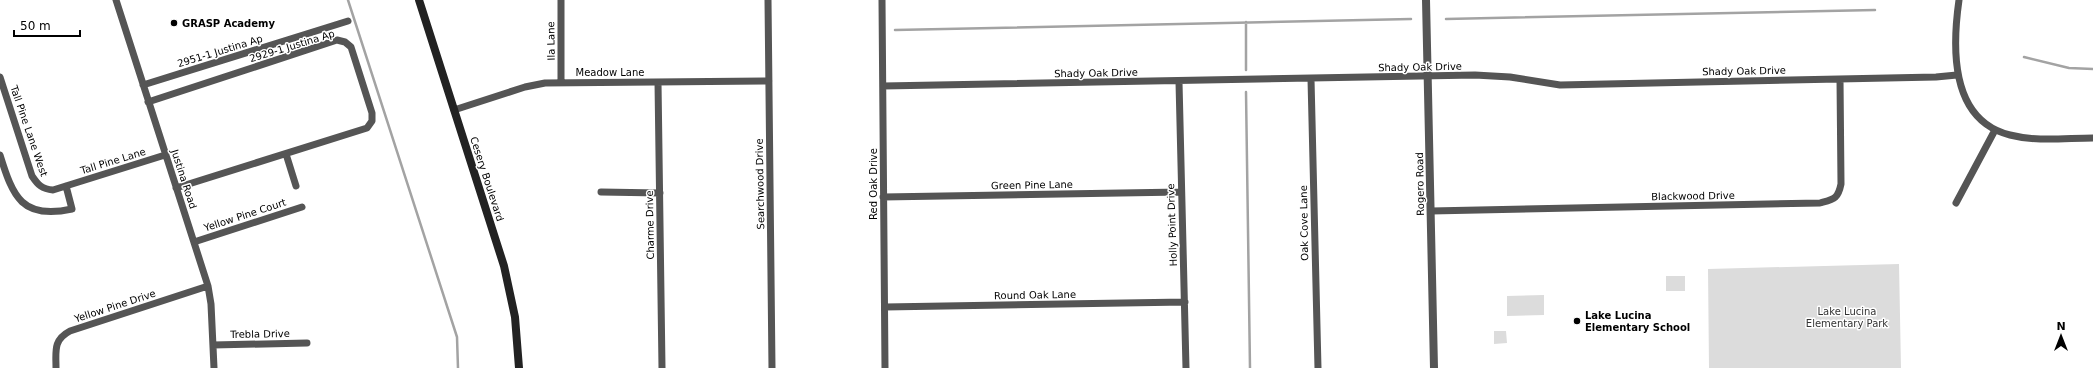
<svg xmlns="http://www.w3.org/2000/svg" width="2093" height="368" viewBox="0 0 2093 368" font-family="'DejaVu Sans',sans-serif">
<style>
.park{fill:#dcdcdc}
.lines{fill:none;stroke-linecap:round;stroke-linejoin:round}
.stream{stroke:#a3a3a3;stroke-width:2.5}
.minor{stroke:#555;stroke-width:7}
.tertiary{stroke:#555;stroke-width:8}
.secondary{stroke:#222;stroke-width:8}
.poi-dot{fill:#000;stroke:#fff;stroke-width:1.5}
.labels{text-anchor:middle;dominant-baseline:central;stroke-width:3;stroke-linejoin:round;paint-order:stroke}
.poi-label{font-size:10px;font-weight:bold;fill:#000;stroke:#fff;text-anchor:start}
.street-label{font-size:10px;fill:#000;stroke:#fff}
.park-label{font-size:10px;fill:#333;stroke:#fff}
</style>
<rect width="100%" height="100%" fill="#fff"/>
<!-- park -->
<path class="park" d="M 1899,264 L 1901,368 L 1709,368 L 1708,269 Z
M 1666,276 L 1685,276 L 1685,291 L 1666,291 Z
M 1544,295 L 1544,315 L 1507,316 L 1507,296 Z
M 1494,331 L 1506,331 L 1507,343 L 1494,344 Z"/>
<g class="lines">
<!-- stream -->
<path class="stream" d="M 348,0 L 457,337 L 458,368
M 1446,19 L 1875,10
M 1246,22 L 1246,70
M 895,30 L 1411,19
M 2024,57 L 2069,68 L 2093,69
M 1246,92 L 1250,368"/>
<!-- minor -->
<path class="minor" d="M 116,0 L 208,286 L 211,304 L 214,368
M 561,0 L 561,82
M 768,0 L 772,368
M 882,0 L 885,368
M 1959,0 C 1952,49 1950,120 2010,135 C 2037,142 2066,138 2093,138
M 0,77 L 32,176 C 38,185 42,189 53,190 L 165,155
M 1311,79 L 1318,368
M 658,82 L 662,368
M 1179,82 L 1186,368
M 143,85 L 348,21
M 883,86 L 1475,75 L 1510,77 L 1560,85 L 1936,77 L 1957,75
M 148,102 L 337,40 L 345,42 L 351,47 L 372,113 L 372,121 L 367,128 L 176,188
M 454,110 L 525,87 L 545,83 L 769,81
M 286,154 L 296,186
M 0,155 C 13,197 22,220 72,209 L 66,186
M 601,192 L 660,193
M 883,197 L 1181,192
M 1956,203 L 1995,130
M 1431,211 L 1820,203 C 1834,199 1838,199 1841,184 L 1840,79
M 194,242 L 302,207
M 885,307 L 1185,302
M 213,345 L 307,343
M 56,368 C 56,351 53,340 70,331 L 208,286"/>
<!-- tertiary -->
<path class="tertiary" d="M 1426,0 L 1434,368"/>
<!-- secondary -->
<path class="secondary" d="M 419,0 L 504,266 L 515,317 L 519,368"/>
</g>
<!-- markers -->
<g class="poi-dot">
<circle cx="174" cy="23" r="4"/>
<circle cx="1577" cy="321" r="4"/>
</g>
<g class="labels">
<!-- poi labels -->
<g class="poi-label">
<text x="182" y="23">GRASP Academy</text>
<text x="1585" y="315">Lake Lucina<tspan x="1585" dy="12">Elementary School</tspan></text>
</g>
<!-- street labels -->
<g class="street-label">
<text transform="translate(551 41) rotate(-91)">Ila Lane</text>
<text transform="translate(292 46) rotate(-17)">2929-1 Justina Ap</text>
<text transform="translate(220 51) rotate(-17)">2951-1 Justina Ap</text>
<text transform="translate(1420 67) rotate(-1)">Shady Oak Drive</text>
<text transform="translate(1744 71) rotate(-1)">Shady Oak Drive</text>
<text x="610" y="72">Meadow Lane</text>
<text transform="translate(1096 73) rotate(-1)">Shady Oak Drive</text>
<text transform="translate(29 131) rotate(71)">Tall Pine Lane West</text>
<text transform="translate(113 161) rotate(-17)">Tall Pine Lane</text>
<text transform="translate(184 179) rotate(72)">Justina Road</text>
<text transform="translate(487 179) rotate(72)">Cesery Boulevard</text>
<text transform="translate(760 184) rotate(-91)">Searchwood Drive</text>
<text transform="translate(873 184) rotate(-90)">Red Oak Drive</text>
<text transform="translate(1420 184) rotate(-91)">Rogero Road</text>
<text transform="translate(1032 185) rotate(-1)">Green Pine Lane</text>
<text transform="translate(1693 196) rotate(-1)">Blackwood Drive</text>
<text transform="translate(245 215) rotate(-18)">Yellow Pine Court</text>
<text transform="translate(1304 223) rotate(-91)">Oak Cove Lane</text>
<text transform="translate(650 225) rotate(-91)">Charme Drive</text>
<text transform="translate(1172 225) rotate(-92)">Holly Point Drive</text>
<text transform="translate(1035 295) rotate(-1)">Round Oak Lane</text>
<text transform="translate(115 306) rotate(-18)">Yellow Pine Drive</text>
<text transform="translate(260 334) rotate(-1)">Trebla Drive</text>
</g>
<!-- park labels -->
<g class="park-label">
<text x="1847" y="311">Lake Lucina<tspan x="1847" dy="12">Elementary Park</tspan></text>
</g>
</g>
<!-- north arrow -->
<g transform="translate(2061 336)" stroke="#ffffff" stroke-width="3" paint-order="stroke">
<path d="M0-3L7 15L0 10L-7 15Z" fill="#000000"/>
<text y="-6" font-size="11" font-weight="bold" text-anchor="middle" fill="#000000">N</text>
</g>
<!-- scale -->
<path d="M14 30v6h66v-6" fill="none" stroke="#000000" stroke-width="2"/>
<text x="20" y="30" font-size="12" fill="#000000" stroke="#ffffff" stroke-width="3" paint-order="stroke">50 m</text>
</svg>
